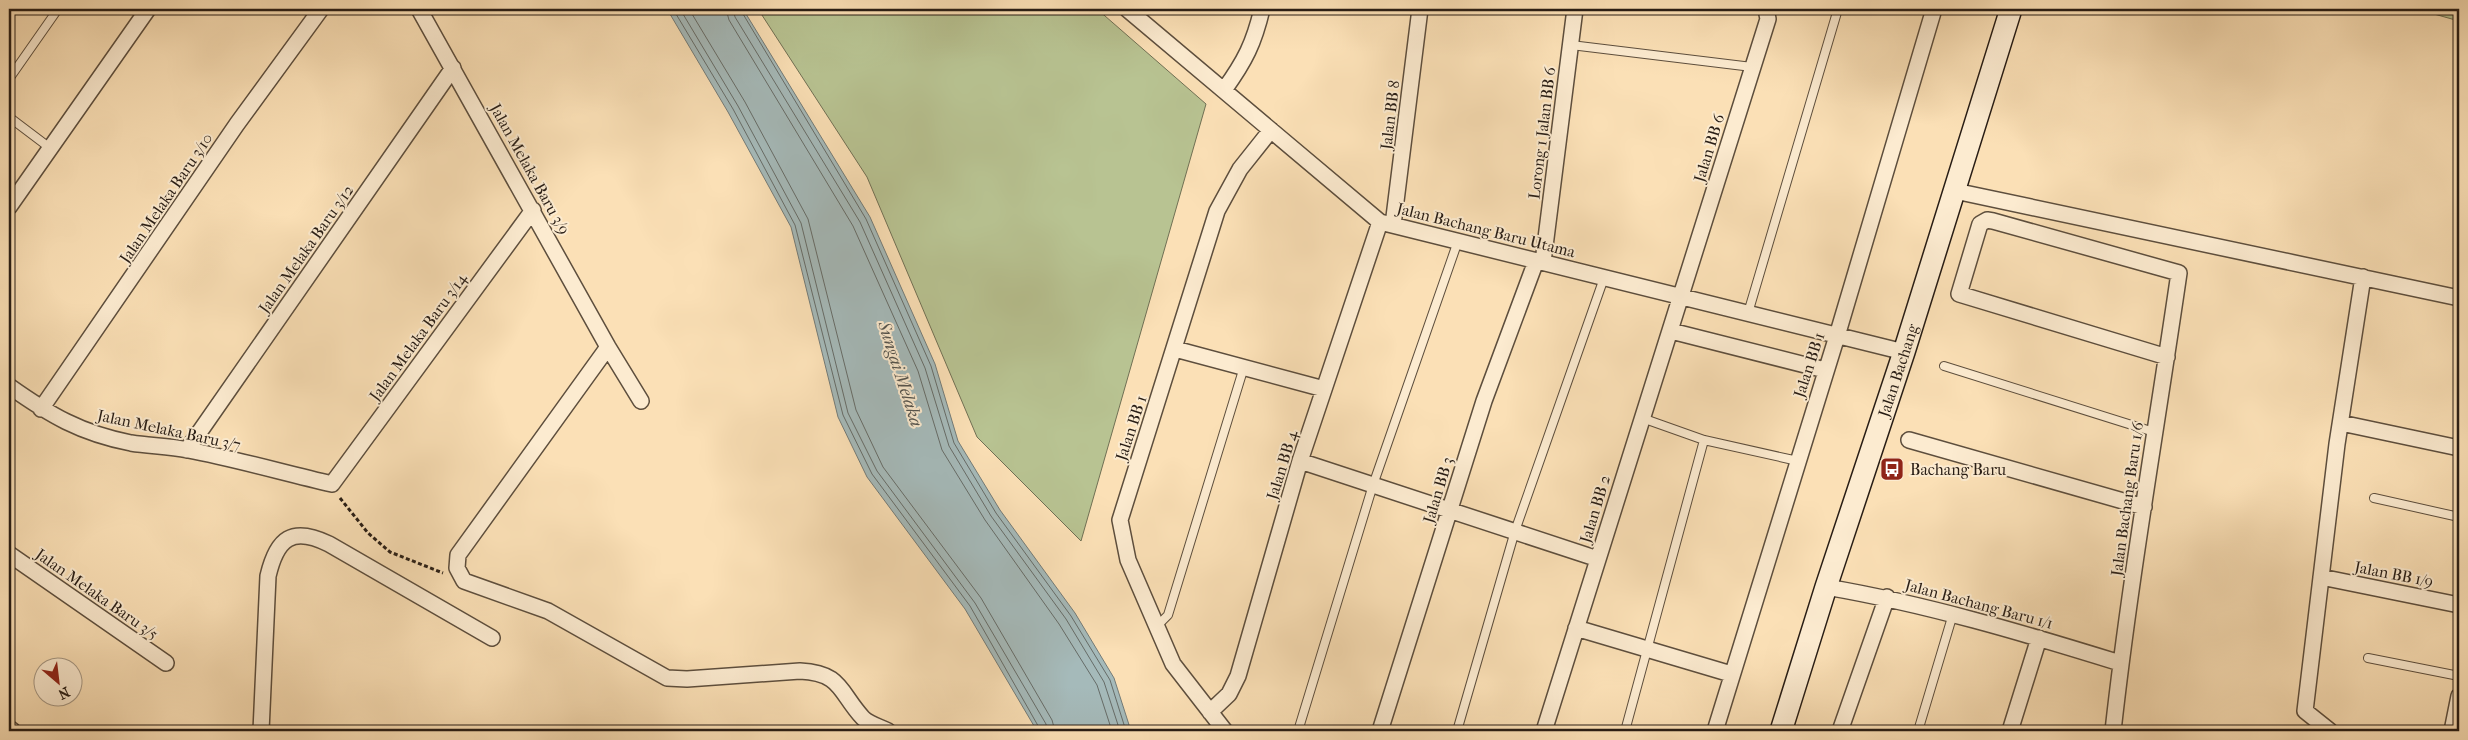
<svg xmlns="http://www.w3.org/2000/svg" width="2468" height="740" viewBox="0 0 2468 740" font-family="'IM FELL French Canon',serif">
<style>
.green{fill:#b8c392;stroke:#707054}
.water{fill:#a5baba;stroke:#737b78}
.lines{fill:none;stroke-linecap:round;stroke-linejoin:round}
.shore{stroke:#666c68;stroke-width:1}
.lane-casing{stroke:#5d4e3d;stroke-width:10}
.street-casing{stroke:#5d4e3d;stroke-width:18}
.secondary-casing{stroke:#281d15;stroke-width:24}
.path{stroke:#281d15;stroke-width:3;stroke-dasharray:4 2.5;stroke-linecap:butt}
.lane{stroke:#fcebd0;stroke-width:8}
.street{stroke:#fcebd0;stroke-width:15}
.secondary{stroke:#fcebd0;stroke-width:21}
.labels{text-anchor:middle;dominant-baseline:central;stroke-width:4;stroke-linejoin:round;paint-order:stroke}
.street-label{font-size:16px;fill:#281d15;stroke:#fcebd0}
.poi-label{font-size:16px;fill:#281d15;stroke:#fcebd0;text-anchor:start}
.water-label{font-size:18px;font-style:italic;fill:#54544f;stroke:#fcebd0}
</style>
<rect width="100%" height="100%" fill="#fbe0b6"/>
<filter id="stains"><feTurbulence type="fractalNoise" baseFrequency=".004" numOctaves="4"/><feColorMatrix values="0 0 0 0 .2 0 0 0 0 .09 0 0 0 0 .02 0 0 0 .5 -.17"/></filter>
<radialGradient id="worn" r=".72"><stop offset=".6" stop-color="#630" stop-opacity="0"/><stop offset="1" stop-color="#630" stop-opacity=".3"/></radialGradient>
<!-- green -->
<path class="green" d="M 758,9 L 1097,9 L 1206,104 L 1081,541 L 977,437 L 867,177 Z
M 2416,9 L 2459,9 L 2459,21 Z"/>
<!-- water -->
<path class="water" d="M 667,9 L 743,9 L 870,217 L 935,364 L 958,441 L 1000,510 L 1075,613 L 1114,678 L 1131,731 L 1037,731 L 965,609 L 867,477 L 838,417 L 791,227 L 728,112 Z"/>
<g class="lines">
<!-- shore -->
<path class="shore" d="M 673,9 L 733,109 L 795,225 L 843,415 L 872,474 L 970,606 L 1041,731
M 680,9 L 738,106 L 801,223 L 848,413 L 877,471 L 975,603 L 1046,724 L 1047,731
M 689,9 L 745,102 L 808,219 L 856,410 L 883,467 L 981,598 L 1052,720 L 1055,731
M 726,9 L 729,20 L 853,226 L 918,371 L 942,450 L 985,520 L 1059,624 L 1097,685 L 1112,731
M 733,9 L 735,17 L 860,222 L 925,368 L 949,446 L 991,516 L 1066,619 L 1104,682 L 1120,731
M 740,9 L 866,219 L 931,366 L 954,443 L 996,513 L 1071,616 L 1110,680 L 1126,731"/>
<!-- lane casing -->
<g class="lane-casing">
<path id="lane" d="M 1571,45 L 1752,67
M 9,79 L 58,9
M 9,117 L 50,148
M 1748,313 L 1838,9
M 1944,366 L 2154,432
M 1642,418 L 1704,440 L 1798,461
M 2374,498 L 2459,517
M 1157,626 L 1168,615 L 1244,367
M 2368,658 L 2459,676
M 1298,731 L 1373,485 L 1458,241
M 1457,731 L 1515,531 L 1604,278
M 1625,731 L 1704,440
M 1918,731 L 1953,614"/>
</g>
<!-- street casing -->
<g class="street-casing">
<path id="street" d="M 419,9 L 608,347 L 641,401
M 1127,9 L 1380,222 L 1904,352
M 1224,90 C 1245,61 1254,43 1262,9
M 1955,191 L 2459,298
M 9,207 L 148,9
M 1393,225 L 1420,9
M 1543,262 L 1575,9
M 1671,331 L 1825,370
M 608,347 L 458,555 L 457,568 L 464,581 L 548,611 L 667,678 L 687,679 L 800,671 C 842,673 839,692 863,718 C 869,724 880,727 888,731
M 1175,349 L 1324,389
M 9,386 C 50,415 80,433 131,443 C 150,446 169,446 188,450 C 236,459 284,473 332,484 L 533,210
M 41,409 L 237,124 L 321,9
M 2341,423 L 2459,448
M 1909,440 L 2144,507
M 187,450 L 453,68
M 1300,461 L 1598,559
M 9,554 L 166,663
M 2321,577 L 2459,605
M 1826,587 C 1926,604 2023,633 2120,663
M 1576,628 L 1731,674
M 1210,712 L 1229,694 L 1238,676 L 1300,461 L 1380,222
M 9,728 L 13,731
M 261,731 L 268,576 C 277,538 292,526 329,544 L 492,638
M 1225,731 L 1173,664 L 1128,560 L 1120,520 L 1217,211 L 1240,169 L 1271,130
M 1380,731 L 1484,401 L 1536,261
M 1544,731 L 1768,19 L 1766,9
M 1715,731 L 1837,336 L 1934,9
M 1840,731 L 1887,597
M 2010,731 L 2039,638
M 2113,731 C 2130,578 2157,425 2179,273 L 1993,221 L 1987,220 L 1980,224 L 1959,294 L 2167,357
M 2330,731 L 2305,711 L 2337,444 L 2363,277
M 2452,731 L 2459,696"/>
</g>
<!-- secondary casing -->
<g class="secondary-casing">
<g id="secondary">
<path id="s1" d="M 1781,731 L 1826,587 L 1904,352 L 2011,9"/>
</g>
</g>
<!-- path -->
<path class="path" d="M 340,498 L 368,533 L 390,552 L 443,573"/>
<!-- lane -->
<use href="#lane" class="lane"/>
<!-- street -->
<use href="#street" class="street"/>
<!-- secondary -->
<use href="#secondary" class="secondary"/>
</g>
<!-- icons -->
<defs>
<g id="bus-square" transform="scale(1.25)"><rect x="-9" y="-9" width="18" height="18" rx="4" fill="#8f2418" stroke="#fcebd0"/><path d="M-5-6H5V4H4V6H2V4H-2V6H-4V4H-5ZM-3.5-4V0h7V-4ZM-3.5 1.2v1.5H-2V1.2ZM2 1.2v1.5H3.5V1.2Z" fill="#fff"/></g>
</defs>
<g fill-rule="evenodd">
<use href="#bus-square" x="1892" y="469"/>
</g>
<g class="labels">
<!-- street labels -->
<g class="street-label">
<text transform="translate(1390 115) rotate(-83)">Jalan BB 8</text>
<text transform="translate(1542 133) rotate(-83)">Lorong 1 Jalan BB 6</text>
<text transform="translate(1709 148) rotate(-73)">Jalan BB 6</text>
<text transform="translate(530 169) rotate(61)">Jalan Melaka Baru 3/9</text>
<text transform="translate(166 198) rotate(-56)">Jalan Melaka Baru 3/10</text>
<text transform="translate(1486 230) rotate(14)">Jalan Bachang Baru Utama</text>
<text transform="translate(306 249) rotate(-55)">Jalan Melaka Baru 3/12</text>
<text transform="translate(418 337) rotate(-54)">Jalan Melaka Baru 3/14</text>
<text transform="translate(1809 365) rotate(-72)">Jalan BB 1</text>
<text stroke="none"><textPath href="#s1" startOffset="379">Jalan Bachang</textPath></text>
<text transform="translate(1131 428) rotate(-72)">Jalan BB 1</text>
<text transform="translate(169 430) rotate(12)">Jalan Melaka Baru 3/7</text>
<text transform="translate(1282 465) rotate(-73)">Jalan BB 4</text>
<text transform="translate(1438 490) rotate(-73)">Jalan BB 3</text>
<text transform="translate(2127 499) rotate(-82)">Jalan Bachang Baru 1/6</text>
<text transform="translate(1595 509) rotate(-73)">Jalan BB 2</text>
<text transform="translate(2394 574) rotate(11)">Jalan BB 1/9</text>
<text transform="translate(97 594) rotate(35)">Jalan Melaka Baru 3/5</text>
<text transform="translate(1979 604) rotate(15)">Jalan Bachang Baru 1/1</text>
</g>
<!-- poi labels -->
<g class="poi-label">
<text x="1910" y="469">Bachang Baru</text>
</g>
<!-- water labels -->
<g class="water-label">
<text transform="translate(900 374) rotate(72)">Sungai Melaka</text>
</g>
</g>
<!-- margin -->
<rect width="2468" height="740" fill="none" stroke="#fbe0b6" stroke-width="30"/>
<rect x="10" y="10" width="2448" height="720" fill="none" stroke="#281d15" stroke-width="2.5"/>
<rect x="15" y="15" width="2438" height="710" fill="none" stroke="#281d15"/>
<!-- north arrow -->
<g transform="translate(58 682) rotate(152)"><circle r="24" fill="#fcebd0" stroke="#a79985"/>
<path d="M0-4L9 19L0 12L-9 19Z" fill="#8f2418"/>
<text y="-8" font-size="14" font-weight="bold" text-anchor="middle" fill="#281d15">N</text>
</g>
<rect width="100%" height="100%" filter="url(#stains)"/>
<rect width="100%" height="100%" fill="url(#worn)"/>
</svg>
